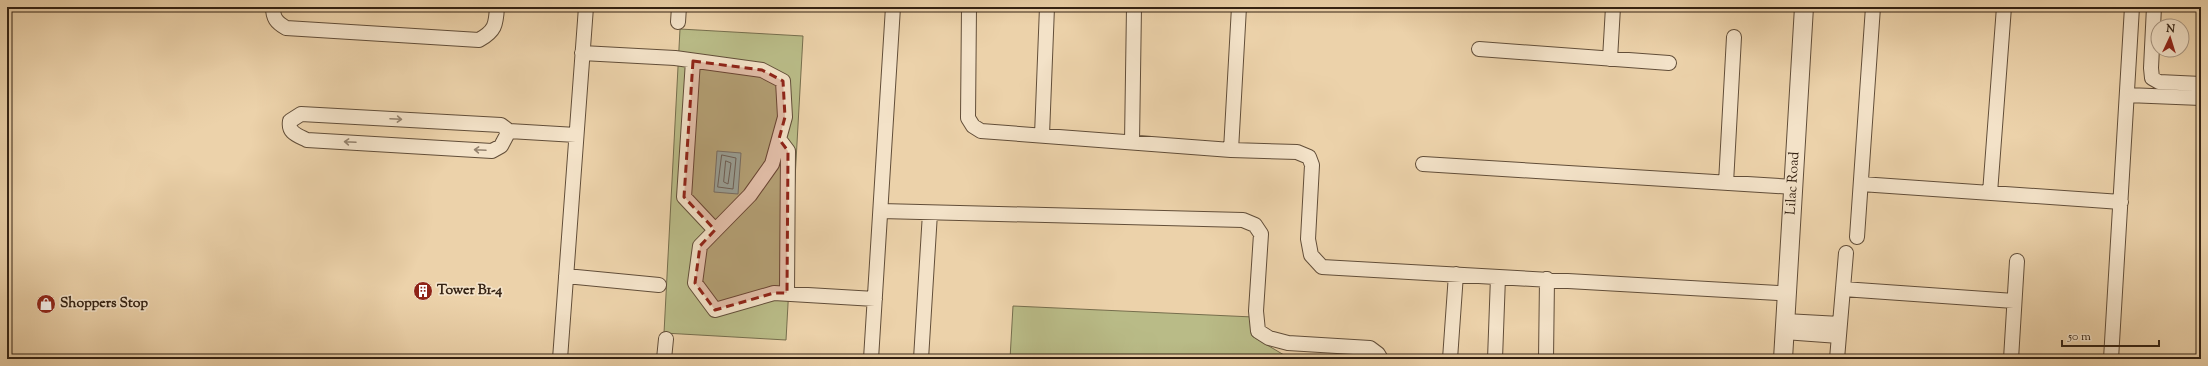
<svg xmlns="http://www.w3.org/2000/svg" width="2208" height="366" viewBox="0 0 2208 366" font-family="'Sorts Mill Goudy',serif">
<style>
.green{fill:#b9bb87;stroke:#766e4d}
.water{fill:#99b7ab;stroke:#717b6e}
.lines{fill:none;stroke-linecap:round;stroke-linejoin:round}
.shore{stroke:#666c5f;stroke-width:1}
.minor-casing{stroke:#624e39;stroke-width:16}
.tertiary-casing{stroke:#624e39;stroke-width:20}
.minor{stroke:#f3e2c8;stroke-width:14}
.tertiary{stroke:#f3e2c8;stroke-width:18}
.oneway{stroke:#94826e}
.marked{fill:#8f2418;fill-opacity:0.2;stroke:#8f2418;stroke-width:3;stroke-dasharray:8 5;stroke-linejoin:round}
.labels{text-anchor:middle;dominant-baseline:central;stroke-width:3.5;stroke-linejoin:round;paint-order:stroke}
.street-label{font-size:14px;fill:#342213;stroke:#f3e2c8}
.poi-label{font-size:14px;font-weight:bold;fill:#342213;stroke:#f3e2c8;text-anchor:start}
</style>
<rect width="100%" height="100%" fill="#ecd2aa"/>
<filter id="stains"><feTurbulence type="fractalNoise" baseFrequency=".005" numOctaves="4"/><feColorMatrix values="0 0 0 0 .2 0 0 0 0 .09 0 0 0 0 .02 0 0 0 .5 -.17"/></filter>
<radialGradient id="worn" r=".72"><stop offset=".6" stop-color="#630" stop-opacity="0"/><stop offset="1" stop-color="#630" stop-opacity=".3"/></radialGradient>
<!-- green -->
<path class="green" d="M 680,29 L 803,36 L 786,340 L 664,333 Z
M 1013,306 L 1253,317 L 1252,336 L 1284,355 L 1284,359 L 1010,359 Z"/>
<!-- water -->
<path class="water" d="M 717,151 L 741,153 L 738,194 L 714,192 Z"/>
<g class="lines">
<!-- shore -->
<path class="shore" d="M 722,155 L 736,158 L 733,189 L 718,187 Z
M 726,161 L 731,163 L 728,184 L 724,182 Z"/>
<!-- minor casing -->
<g class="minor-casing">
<path id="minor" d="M 273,7 C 273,18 276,22 286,28 L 479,40 C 495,31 496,25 497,7
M 969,7 L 968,118 L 973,126 L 981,131 L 1231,150 L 1297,152 L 1309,157 L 1312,165 L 1308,239 L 1311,255 L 1322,267 L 1778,293
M 2154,7 L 2151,68 L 2152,78 L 2159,82 L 2201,84
M 678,22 L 679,7
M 1479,49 L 1669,63
M 582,53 L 675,58 L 762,70 L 783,81 L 785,117 L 772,164 L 750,195 L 700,246 L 695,283 L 715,310 L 774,293 L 875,299
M 1610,59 L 1613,7
M 693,61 L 684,197 L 715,230
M 2127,95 L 2201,98
M 509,131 L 501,146 L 492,151 L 307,140 C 297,135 288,133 290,121 L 301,114 L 501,125 L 509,131 L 576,135
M 1042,135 L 1047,7
M 779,139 L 788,151 L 787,293
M 1132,142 L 1134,7
M 1231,150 L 1239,7
M 1423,164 L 1794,187
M 1726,183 L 1734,37
M 1861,184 L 2121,202
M 1990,193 L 2004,7
M 881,211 L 1243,220 L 1255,225 L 1261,234 L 1256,311 L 1258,331 L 1269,338 L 1288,343 L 1370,348 L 1378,354 L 1381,359
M 1857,237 L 1873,7
M 566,276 L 659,285
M 1843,289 L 2014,301
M 1785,321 L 1840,324
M 1784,332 L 1839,336
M 560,359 L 586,7
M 664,359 L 666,339
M 871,359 L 893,7
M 921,359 L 930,213
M 1450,359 L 1456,274
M 1495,359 L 1498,277
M 1546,359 L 1547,279
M 1837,359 L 1846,253
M 2011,359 L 2017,261
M 2111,359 L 2132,7"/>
</g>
<!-- tertiary casing -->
<g class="tertiary-casing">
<g id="tertiary">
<path id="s1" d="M 1783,359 L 1804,7"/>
</g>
</g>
<!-- minor -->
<use href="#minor" class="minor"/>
<!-- tertiary -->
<use href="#tertiary" class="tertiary"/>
</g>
<!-- one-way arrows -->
<defs><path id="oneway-shaft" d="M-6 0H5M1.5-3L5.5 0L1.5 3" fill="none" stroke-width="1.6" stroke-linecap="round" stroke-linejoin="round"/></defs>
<g class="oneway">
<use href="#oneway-shaft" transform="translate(396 119) rotate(3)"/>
<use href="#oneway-shaft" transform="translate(350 142) rotate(-177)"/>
<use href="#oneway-shaft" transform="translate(480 150) rotate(-177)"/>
</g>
<!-- marked area -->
<path class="marked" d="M 693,61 L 762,70 L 783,81 L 785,117 L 779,139 L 788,151 L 787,293 L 774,293 L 715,310 L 695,283 L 700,246 L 715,230 L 684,197 Z"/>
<!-- icons -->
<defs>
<g id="building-disc" transform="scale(1)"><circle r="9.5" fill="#8f2418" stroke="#f3e2c8"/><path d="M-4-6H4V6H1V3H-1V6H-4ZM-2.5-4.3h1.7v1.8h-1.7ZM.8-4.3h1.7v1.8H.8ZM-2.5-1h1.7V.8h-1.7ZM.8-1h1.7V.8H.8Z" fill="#fff"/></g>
<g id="shop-disc" transform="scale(1)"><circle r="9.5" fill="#8f2418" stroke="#f3e2c8"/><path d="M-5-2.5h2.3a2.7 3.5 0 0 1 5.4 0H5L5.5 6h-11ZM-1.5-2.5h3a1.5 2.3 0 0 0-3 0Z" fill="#fff"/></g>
</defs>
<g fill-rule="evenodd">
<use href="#building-disc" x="423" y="291"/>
<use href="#shop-disc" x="46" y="304"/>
</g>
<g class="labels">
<!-- street labels -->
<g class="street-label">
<text stroke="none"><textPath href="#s1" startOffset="176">Lilac Road</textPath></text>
</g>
<!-- poi labels -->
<g class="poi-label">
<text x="437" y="291">Tower B1-4</text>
<text x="60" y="304">Shoppers Stop</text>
</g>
</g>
<!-- margin -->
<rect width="2208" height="366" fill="none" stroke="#ecd2aa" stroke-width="24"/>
<rect x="8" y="8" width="2192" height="350" fill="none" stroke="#342213" stroke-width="2"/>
<rect x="12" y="12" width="2184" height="342" fill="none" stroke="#342213"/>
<!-- north arrow -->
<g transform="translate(2170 38) rotate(4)"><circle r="19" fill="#f3e2c8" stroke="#a79580"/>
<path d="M0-3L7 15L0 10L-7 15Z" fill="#8f2418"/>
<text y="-6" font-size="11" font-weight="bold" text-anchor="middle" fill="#342213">N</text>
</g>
<!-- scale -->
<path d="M2062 340v6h97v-6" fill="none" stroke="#342213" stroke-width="2"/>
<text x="2068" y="340" font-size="12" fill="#342213" stroke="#f3e2c8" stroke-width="3" paint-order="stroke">50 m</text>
<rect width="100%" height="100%" filter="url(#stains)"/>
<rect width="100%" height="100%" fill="url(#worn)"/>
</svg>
